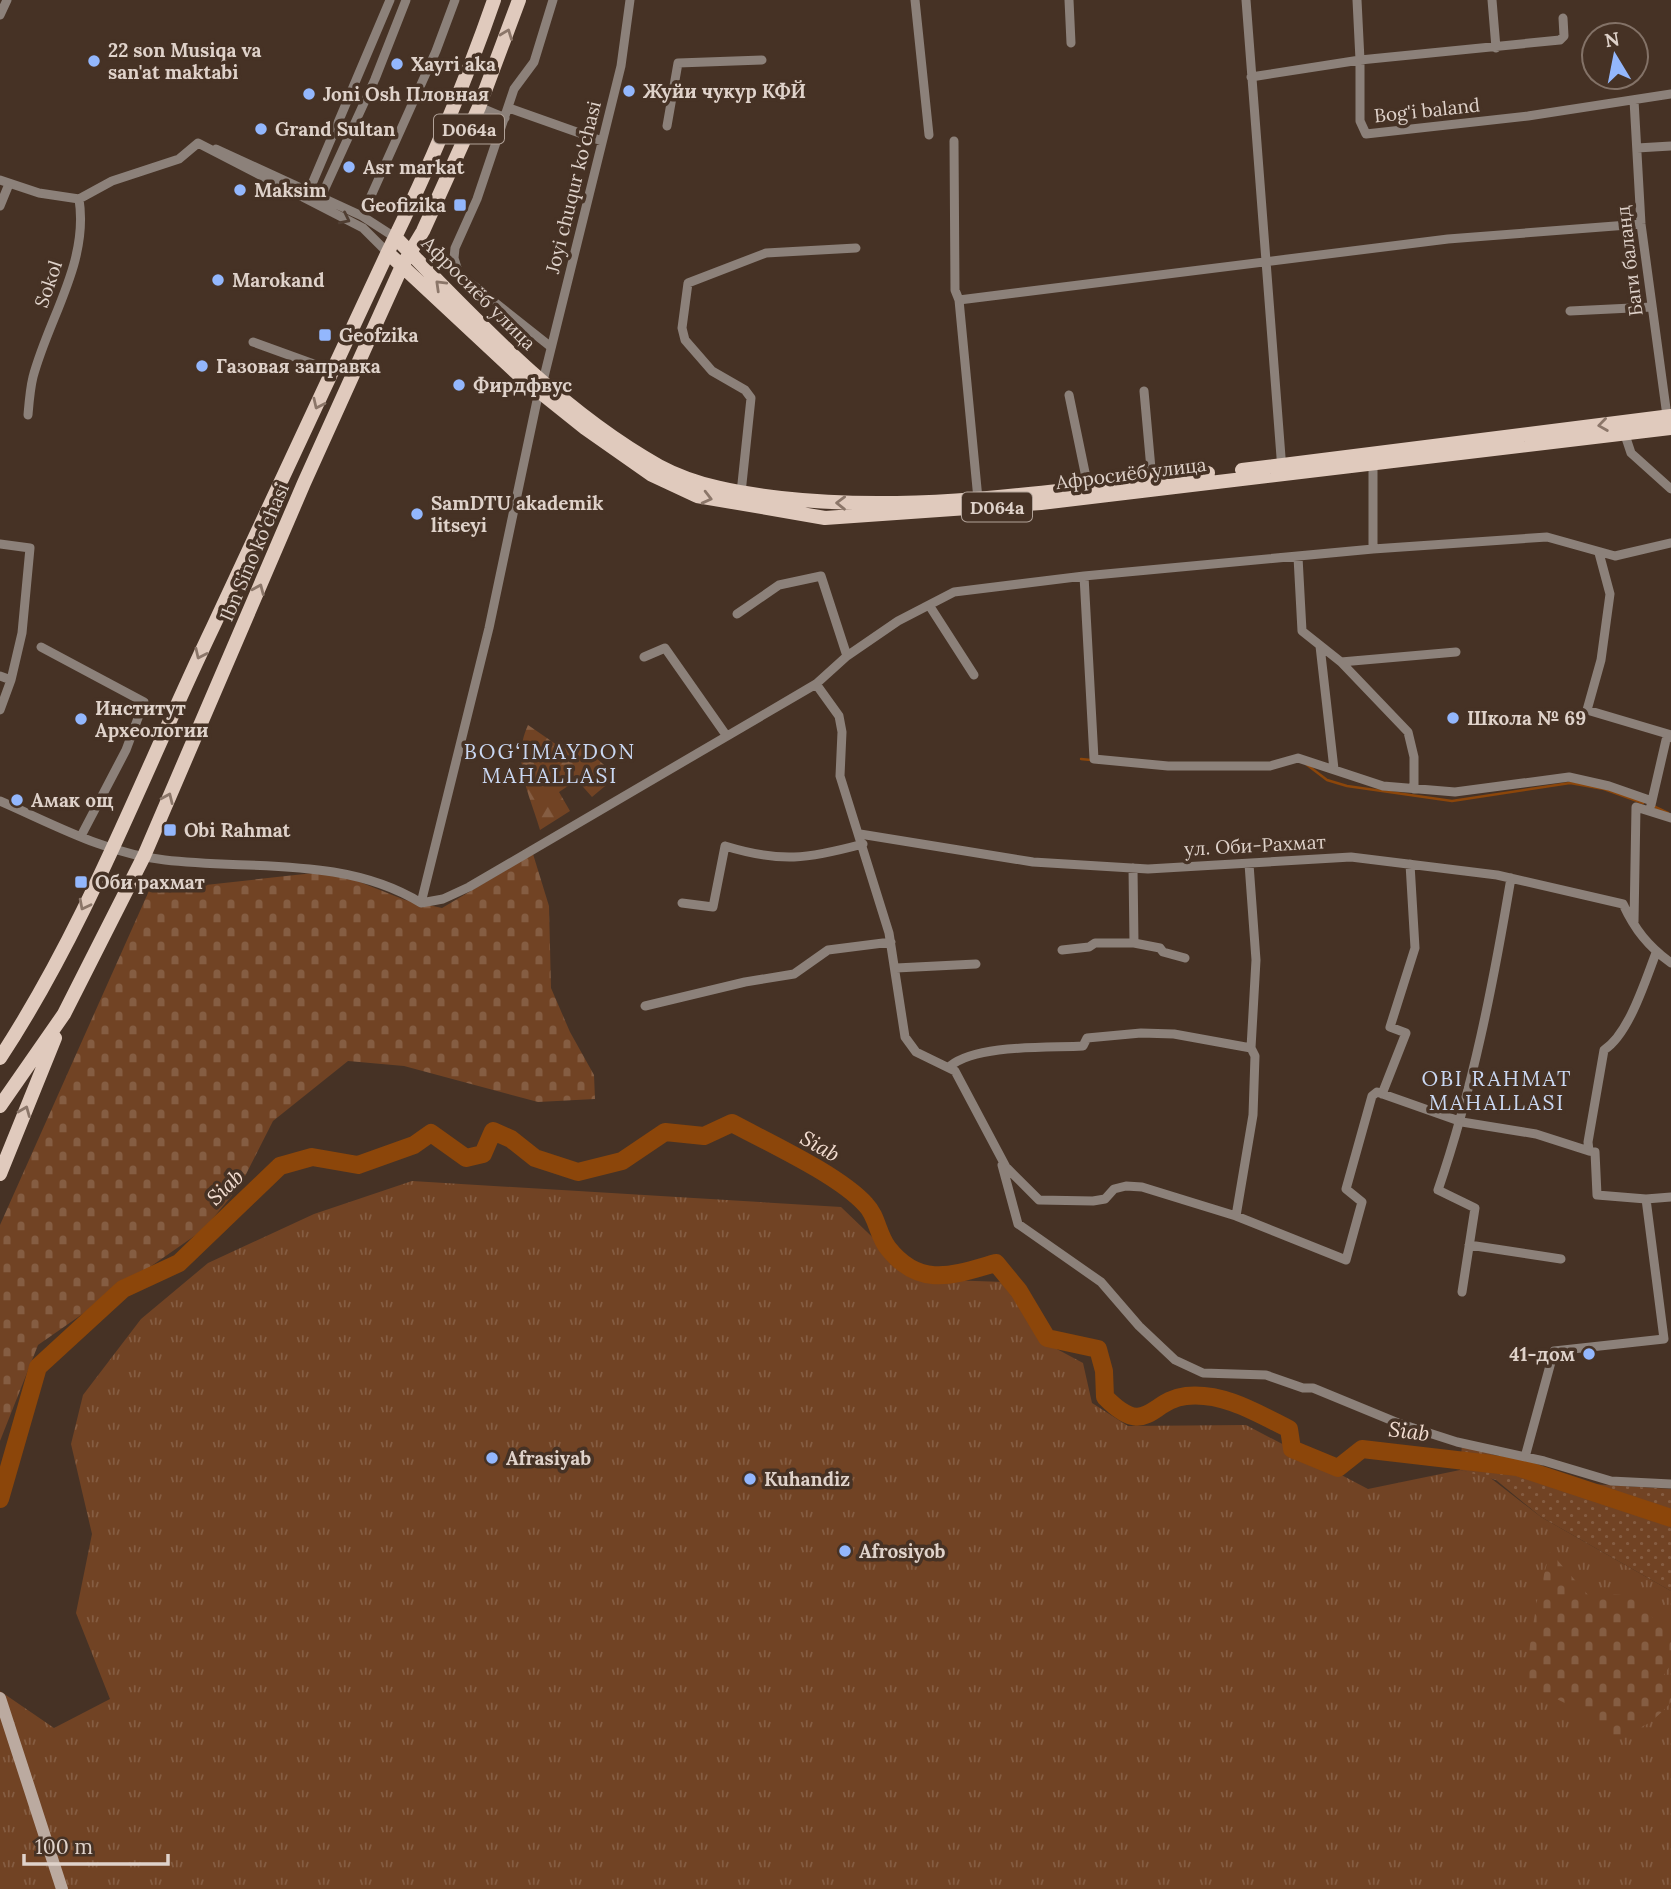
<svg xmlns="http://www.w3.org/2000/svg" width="1671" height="1889" viewBox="0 0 1671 1889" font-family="Lora,serif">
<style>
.grass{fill:url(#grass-tufts)}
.forest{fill:url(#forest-firs)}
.cemetery{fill:url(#cemetery-stones)}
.park{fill:url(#park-dots)}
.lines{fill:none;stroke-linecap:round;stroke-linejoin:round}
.stream{stroke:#8c460a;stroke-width:2.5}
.river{stroke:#8c460a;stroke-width:18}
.street{stroke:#8c817a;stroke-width:9}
.secondary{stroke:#bbaaa0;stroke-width:12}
.primary{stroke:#e0cabd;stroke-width:14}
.oneway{stroke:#8b7669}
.oneway2{stroke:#503e32}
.poi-dot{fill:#93b7fd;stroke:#463225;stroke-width:2.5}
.labels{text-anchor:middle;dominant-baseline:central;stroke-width:7;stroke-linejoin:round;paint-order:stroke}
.shield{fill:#463225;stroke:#b1a298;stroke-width:2}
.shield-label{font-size:18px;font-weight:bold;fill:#dfd2ca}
.poi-label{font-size:19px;font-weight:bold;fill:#dfd2ca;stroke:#463225;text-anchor:start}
.street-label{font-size:19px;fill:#dfd2ca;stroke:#463225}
.neighbourhood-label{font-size:21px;letter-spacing:2px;fill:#cad8f3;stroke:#463225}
.water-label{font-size:21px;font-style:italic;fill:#f3ddd1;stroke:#463225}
</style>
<defs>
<pattern id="grass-tufts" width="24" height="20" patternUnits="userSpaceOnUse" patternTransform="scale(1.75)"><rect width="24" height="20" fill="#714324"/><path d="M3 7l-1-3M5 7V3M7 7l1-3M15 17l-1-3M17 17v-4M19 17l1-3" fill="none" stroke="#855d42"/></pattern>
<pattern id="forest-firs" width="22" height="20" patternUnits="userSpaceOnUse" patternTransform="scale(1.75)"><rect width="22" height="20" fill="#714324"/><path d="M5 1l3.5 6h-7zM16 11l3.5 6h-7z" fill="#855d42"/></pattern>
<pattern id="cemetery-stones" width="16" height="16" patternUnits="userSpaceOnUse" patternTransform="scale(1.75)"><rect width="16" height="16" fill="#714324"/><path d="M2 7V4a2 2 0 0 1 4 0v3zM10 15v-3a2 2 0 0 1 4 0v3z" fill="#855d42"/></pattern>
<pattern id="park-dots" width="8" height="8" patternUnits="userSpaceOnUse" patternTransform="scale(1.75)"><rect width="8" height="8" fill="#714324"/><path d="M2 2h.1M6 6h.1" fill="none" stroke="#855d42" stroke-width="1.8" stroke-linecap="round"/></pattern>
</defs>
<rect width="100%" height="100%" fill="#463225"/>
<!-- grass -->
<path class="grass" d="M 412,1181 L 841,1207 L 916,1279 L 1005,1282 L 1038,1339 L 1083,1363 L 1092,1403 L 1128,1426 L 1246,1425 L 1368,1489 L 1460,1470 L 1488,1476 L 1541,1517 L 1671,1591 L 1671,1889 L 0,1889 L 0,1691 L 54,1728 L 110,1699 L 76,1613 L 92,1534 L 71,1444 L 83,1395 L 141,1319 L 208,1263 L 314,1214 Z"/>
<!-- forest -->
<path class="forest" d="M 528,725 L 557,745 L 581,745 L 617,776 L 592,797 L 577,780 L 559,792 L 570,811 L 540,830 C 530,795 511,762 528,725 Z"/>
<!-- cemetery -->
<path class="cemetery" d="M 533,854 L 549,906 L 551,988 L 570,1032 L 594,1075 L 595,1099 L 538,1102 L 404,1066 L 348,1061 L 273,1121 L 240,1186 L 203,1230 L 38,1345 L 0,1441 L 0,1225 L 152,884 L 178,888 L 332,871 L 405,900 L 442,908 Z
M 1550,1552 L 1589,1596 C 1646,1587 1632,1610 1671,1629 L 1671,1664 L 1660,1681 L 1671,1691 L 1671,1702 C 1654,1722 1638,1732 1613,1740 L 1571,1706 L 1524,1683 L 1537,1601 Z"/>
<!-- park -->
<path class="park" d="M 1462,1444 L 1575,1483 L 1671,1489 L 1671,1591 L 1541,1517 L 1496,1480 L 1460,1470 Z"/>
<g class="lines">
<!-- stream -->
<path class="stream" d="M 1081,759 L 1091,760
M 1306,764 L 1327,780 L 1347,786 L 1452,801 L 1570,783 L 1604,789 L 1643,803
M 1653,806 L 1668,813"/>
<!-- river -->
<path class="river" d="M 0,1499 L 38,1367 L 123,1289 L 179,1263 L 280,1166 L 312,1157 L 358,1165 L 414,1145 L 431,1133 L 466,1158 L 483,1154 L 493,1131 L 511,1139 L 535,1158 L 578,1172 L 622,1161 L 665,1132 L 704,1136 L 732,1123 C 769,1143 839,1175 866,1205 C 877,1216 878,1236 888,1248 C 920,1289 954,1275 996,1263 L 1019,1291 L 1047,1338 L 1098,1349 L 1104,1371 L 1105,1397 C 1147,1440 1150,1400 1186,1396 C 1223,1392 1257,1413 1289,1429 L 1292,1449 L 1338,1468 L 1362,1449 L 1517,1467 L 1671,1518"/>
<!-- street -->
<path class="street" d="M 915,0 L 929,135
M 1069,0 L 1071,43
M 1246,0 L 1282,470
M 1357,0 L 1360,60 L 1560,40 L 1564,36 L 1563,18
M 1492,0 L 1496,48
M 0,15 L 7,0
M 1251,77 L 1360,60 L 1360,121 L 1366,134 L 1528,116 L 1671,94
M 1634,100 L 1641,224 L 1667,416
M 479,107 L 505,118
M 509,108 L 602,141
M 667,126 L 678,63 L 762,60
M 954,141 L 955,290 L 959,300 L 978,499
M 198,143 L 363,228 L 388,253
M 1637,148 L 1671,146
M 216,149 L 362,216 L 396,238
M 0,180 L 39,193 L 79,199 L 112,181 L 179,159 L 198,143
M 309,191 L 390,0
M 321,197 L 375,79 L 406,0
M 0,206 L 9,184
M 362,216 L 436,51 L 455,0
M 959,300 L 1448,239 L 1641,224
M 1570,311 L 1652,307
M 253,342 L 333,371
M 551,347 L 459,274 L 454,258 L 455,248 L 477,199 L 514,89 L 534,62 L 553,0
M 543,381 L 621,66 L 630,0
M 1144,391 L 1152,480
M 1069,395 L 1088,487
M 28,415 C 29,403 30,389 33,377 C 49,317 89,262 79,199
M 1625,435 L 1631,453 L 1671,489
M 741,493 L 751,398 L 745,390 L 712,371 L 685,340 L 682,328 L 688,283 L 766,253 L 856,248
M 0,544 L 30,548 L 22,633 L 11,680
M 1373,549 L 1373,466
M 1599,553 L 1610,594 L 1601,660 L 1587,710 L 1671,735
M 1298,557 L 1302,631 L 1341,662 L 1408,732 L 1414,757 L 1414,789
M 1084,576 L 1094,759 L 1168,766 L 1270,766 L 1298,758 L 1383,786 L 1455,792 L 1569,777 L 1609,786 L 1652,801
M 929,605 L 974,675
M 737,614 L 779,585 L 821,576 L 847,656
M 1320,646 L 1334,769
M 41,647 L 144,702 L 126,750 L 81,836
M 644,657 L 665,648 L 726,735
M 1341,662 L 1456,652
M 0,676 L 11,680 L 0,710
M 816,684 L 839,716 L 842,732 L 840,776 L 889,933 L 905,1037 L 916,1052 L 955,1071 L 1006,1167 L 1039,1200 L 1093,1201 L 1105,1199 L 1114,1189 L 1126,1186 L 1142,1187 L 1236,1216 L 1346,1260 L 1362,1202 L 1346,1189 L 1372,1096 L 1377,1092 L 1462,1122 L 1536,1134 L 1589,1151
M 0,801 C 53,824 107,854 165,860 C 250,870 345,856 421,903 L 443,899 L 469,887 L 816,684 L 847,656 L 898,621 L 954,592 L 1084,576 L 1373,549 L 1547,537 L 1615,556 L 1671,543
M 1651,805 L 1666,740 L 1671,736
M 860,834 L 1033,862 L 1148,869 L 1351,857 L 1497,875 L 1623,904 C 1635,930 1648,946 1671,963
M 421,903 L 489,628 L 539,391
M 682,903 L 713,907 L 725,846 C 781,863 807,859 863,844
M 1634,922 L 1636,807 L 1671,818
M 1134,943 L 1160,948 L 1163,952 L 1185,958
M 1062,950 L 1089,947 L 1095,943 L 1134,943 L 1133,868
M 896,968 L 976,964
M 645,1006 L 745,982 L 794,974 L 828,950 L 891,942
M 950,1066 C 978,1044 1047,1048 1083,1046 L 1087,1038 L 1141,1033 L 1174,1034 L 1251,1048
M 1382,1094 L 1406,1033 L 1390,1027 L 1415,948 L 1410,864
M 1002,1165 L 1018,1224 L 1101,1282 L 1139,1326 L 1175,1360 L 1203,1373 L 1266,1375 L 1303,1388 L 1313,1388 L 1398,1423 L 1457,1442 L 1544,1461 L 1611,1481 L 1671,1484
M 1646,1199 L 1671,1197
M 1236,1216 L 1253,1115 L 1255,1056 L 1251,1048 L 1256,960 L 1249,864
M 1469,1245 L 1561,1259
M 1462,1292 L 1475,1208 L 1438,1190 C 1473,1088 1493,985 1511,878
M 1525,1457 L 1554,1351 L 1664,1339 L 1646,1199 L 1597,1195 L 1595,1152 L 1589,1151 L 1588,1142 L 1604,1050 C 1629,1034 1645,981 1656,953"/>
<!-- secondary -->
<path class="secondary" d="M 0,1698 L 62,1889"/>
<!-- primary -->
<path class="primary" d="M 396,238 C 474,318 560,411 659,466 C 696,486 739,493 781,498 C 923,514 1066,489 1208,473
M 388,253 L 520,376 L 585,428 L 652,475 L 697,496 L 825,518 L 1041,503 L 1671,428
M 1242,470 L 1671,416
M 0,1058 C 88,924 144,771 213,627 C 272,503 328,378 387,254 C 427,172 464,87 494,0
M 0,1106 L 64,1014 L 144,856 L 304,483 L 402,266 L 423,231 L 479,107 L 519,0
M 0,1174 L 55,1038"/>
</g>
<!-- one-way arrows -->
<defs><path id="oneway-chevron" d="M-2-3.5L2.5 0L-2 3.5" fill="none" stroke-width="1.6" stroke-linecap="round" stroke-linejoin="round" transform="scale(1.75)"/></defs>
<g class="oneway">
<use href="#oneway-chevron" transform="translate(507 34) rotate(-69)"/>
<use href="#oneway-chevron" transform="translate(440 285) rotate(-136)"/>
<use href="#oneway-chevron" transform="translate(318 404) rotate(115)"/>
<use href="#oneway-chevron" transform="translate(1603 425) rotate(172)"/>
<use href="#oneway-chevron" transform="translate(707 498) rotate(14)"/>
<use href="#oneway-chevron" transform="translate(841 503) rotate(-179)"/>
<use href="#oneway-chevron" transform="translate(259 589) rotate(-67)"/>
<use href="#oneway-chevron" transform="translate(200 654) rotate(115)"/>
<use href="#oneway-chevron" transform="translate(168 798) rotate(-66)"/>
<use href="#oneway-chevron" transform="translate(84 905) rotate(117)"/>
<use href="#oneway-chevron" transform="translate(25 1111) rotate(-68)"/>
</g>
<use class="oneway2" href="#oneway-chevron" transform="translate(345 219) rotate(26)"/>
<!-- markers -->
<g class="poi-dot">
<circle cx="94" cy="61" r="7"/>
<circle cx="397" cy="64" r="7"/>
<circle cx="629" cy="91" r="7"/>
<circle cx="309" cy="94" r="7"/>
<circle cx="261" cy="129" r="7"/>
<circle cx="349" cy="167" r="7"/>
<circle cx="240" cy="190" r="7"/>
<rect x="453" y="198" width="14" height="14" rx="3.5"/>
<circle cx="218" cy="280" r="7"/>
<rect x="318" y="328" width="14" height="14" rx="3.5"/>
<circle cx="202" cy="366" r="7"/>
<circle cx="459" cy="385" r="7"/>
<circle cx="417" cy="514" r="7"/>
<circle cx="1453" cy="718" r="7"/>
<circle cx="81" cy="719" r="7"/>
<circle cx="17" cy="800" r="7"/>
<rect x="163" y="823" width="14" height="14" rx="3.5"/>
<rect x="74" y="875" width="14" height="14" rx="3.5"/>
<circle cx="1589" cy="1354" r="7"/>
<circle cx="492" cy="1458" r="7"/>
<circle cx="750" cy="1479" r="7"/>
<circle cx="845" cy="1551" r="7"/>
</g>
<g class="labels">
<!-- shield labels -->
<g class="shield">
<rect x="434" y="114.5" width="70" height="29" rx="5"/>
<rect x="962" y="492.5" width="70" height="29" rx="5"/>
</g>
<g class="shield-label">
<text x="469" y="129">D064a</text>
<text x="997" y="507">D064a</text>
</g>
<!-- poi labels -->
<g class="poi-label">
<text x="108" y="50">22 son Musiqa va<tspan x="108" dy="22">san'at maktabi</tspan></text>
<text x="411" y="64">Xayri aka</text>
<text x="643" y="91">Жуйи чукур КФЙ</text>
<text x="323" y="94">Joni Osh Пловная</text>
<text x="275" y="129">Grand Sultan</text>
<text x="363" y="167">Asr markat</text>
<text x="254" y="190">Maksim</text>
<text x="446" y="205" text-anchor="end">Geofizika</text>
<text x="232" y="280">Marokand</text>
<text x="339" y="335">Geofzika</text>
<text x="216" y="366">Газовая заправка</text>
<text x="473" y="385">Фирдфвус</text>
<text x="431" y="503">SamDTU akademik<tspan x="431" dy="22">litseyi</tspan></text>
<text x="95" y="708">Институт<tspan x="95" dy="22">Археологии</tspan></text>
<text x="1467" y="718">Школа № 69</text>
<text x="31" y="800">Амак ощ</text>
<text x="184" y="830">Obi Rahmat</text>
<text x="95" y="882">Оби рахмат</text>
<text x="1575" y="1354" text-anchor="end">41-дом</text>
<text x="506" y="1458">Afrasiyab</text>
<text x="764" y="1479">Kuhandiz</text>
<text x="859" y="1551">Afrosiyob</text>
</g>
<!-- street labels -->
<g class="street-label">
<text transform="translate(1427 110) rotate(-6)">Bog'i baland</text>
<text transform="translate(573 187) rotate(-76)">Joyi chuqur ko'chasi</text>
<text transform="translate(1629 261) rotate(-97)">Баги баланд</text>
<text transform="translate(48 284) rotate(-71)">Sokol</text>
<text transform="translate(479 293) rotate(45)">Афросиёб улица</text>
<text transform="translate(1131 473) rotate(-7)">Афросиёб улица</text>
<text transform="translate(254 552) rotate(-67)">Ibn Sino ko'chasi</text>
<text transform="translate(1255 845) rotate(-3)">ул. Оби-Рахмат</text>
</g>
<!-- neighbourhood labels -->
<g class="neighbourhood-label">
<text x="550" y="751">BOG‘IMAYDON<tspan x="550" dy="24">MAHALLASI</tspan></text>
<text x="1497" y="1078">OBI RAHMAT<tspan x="1497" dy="24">MAHALLASI</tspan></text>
</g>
<!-- water labels -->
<g class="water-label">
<text transform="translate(820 1146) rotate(30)">Siab</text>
<text transform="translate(225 1187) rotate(-44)">Siab</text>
<text transform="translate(1409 1431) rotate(7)">Siab</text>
</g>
</g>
<!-- north arrow -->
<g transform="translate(1615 56) rotate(350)"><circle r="33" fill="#463225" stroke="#837267" stroke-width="2"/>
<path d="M0-5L12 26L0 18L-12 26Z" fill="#93b7fd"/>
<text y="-10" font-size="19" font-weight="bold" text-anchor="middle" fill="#dfd2ca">N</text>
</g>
<!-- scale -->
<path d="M24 1854v10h144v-10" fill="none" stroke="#dfd2ca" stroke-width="3.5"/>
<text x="35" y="1854" font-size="21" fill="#dfd2ca" stroke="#463225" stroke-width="5" paint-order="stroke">100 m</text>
</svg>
